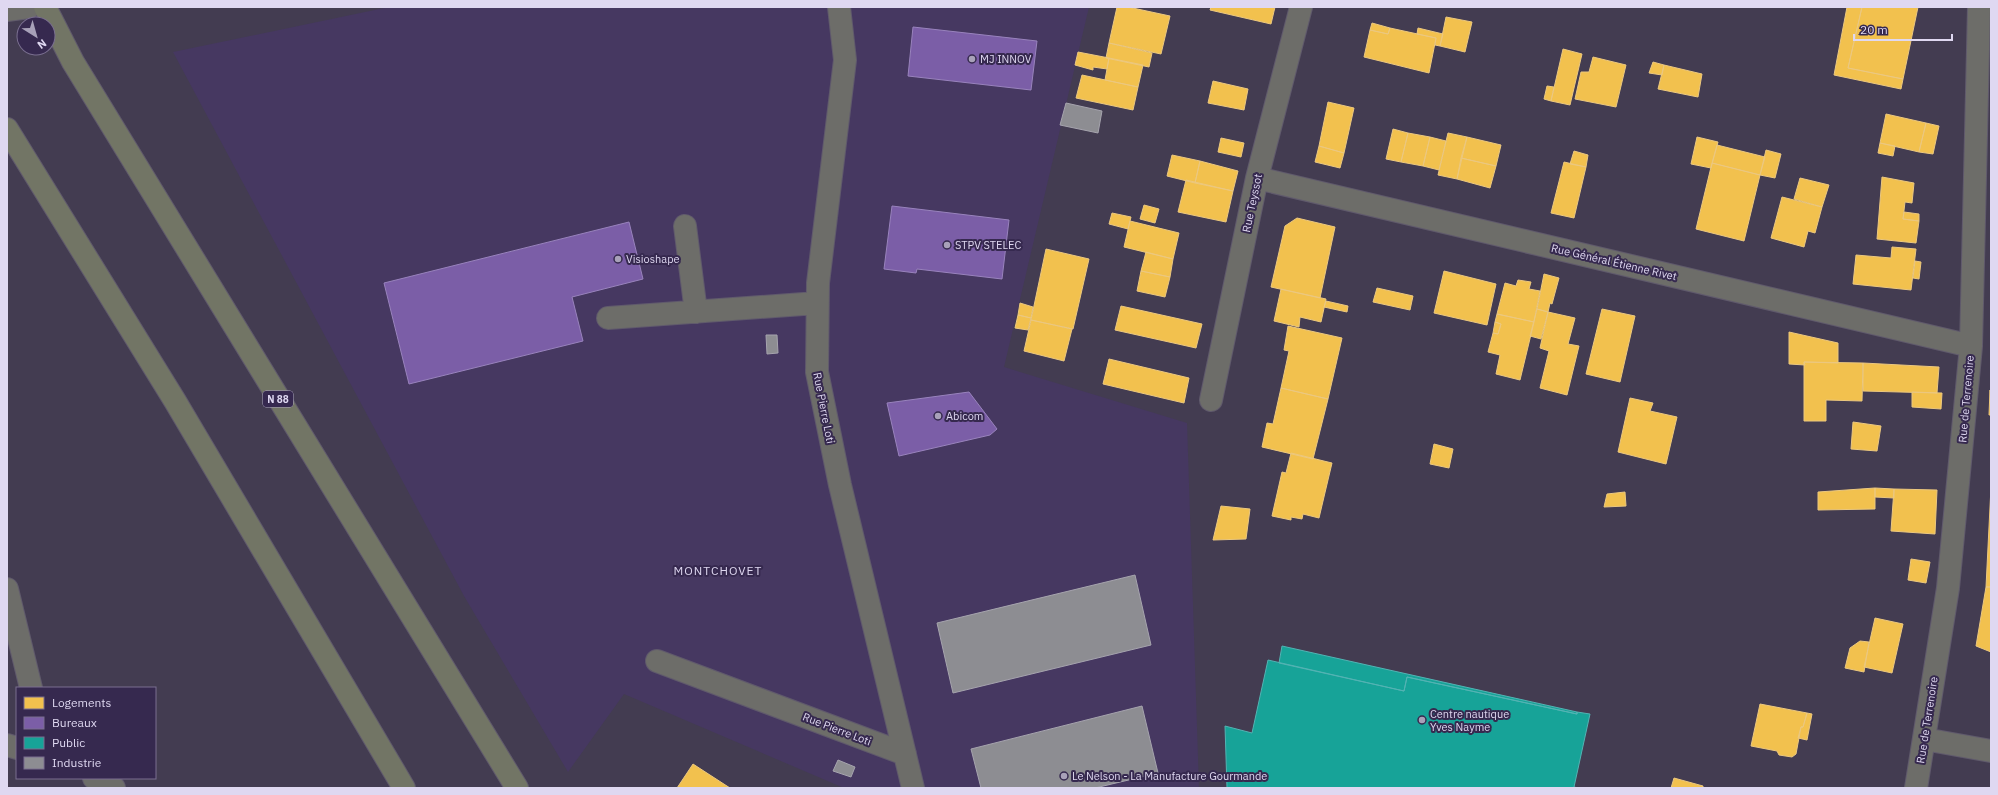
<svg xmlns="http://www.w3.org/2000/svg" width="1998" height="795" viewBox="0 0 1998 795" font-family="'IBM Plex Sans',sans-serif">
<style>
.built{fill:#463861}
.homes{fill:#f2c14e;stroke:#ecc87f}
.offices{fill:#7b5ea7;stroke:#9983bd}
.public{fill:#17a398;stroke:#53b3b3}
.industry{fill:#8d8d92;stroke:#a6a4ae}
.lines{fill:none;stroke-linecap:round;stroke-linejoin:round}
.minor-casing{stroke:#605a6c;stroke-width:24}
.highway-casing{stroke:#605a6c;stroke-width:24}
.minor{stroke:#6d6d69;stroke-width:22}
.highway{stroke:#727565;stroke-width:22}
.poi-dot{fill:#a8a1b9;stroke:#36294f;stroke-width:1.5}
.labels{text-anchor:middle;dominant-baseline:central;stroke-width:4;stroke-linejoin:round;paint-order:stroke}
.shield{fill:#36294f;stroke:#aca4c0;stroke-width:1}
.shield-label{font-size:10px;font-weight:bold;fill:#dfd8f1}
.poi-label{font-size:11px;fill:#dfd8f1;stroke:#36294f;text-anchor:start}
.street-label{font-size:11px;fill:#dfd8f1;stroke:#36294f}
.neighbourhood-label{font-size:12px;letter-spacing:1px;fill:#dfd8f1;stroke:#36294f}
</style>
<rect width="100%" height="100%" fill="#433c51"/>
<!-- built -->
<path class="built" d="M 389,7 L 1089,7 L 1004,367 L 1187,423 L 1199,788 L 844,788 L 624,694 L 568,772 L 464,596 L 173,52 Z"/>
<!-- homes -->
<path class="homes" d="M 1117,7 L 1128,7 L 1170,16 L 1161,54 L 1109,43 Z
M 1211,7 L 1275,7 L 1271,24 L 1210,10 Z
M 1847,7 L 1862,7 L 1848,68 L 1903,79 L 1901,89 L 1834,75 Z
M 1862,7 L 1918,7 L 1903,79 L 1848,68 Z
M 1446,17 L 1472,22 L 1465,52 L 1440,46 Z
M 1372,23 L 1390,28 L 1388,34 L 1370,30 Z
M 1390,28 L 1436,38 L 1429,73 L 1364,57 L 1370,30 L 1388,34 Z
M 1418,28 L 1443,34 L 1440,46 L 1435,45 L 1436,38 L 1417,34 Z
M 1109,43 L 1152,53 L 1149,67 L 1106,58 Z
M 1563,49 L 1582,54 L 1570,105 L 1551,101 Z
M 1078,52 L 1109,58 L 1107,69 L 1093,67 L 1093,70 L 1075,65 Z
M 1593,57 L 1626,65 L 1616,107 L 1575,99 L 1581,72 L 1589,72 Z
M 1109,58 L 1143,65 L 1138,87 L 1105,80 Z
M 1653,62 L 1664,65 L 1662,75 L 1649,73 Z
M 1664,65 L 1702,74 L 1698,97 L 1658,89 Z
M 1082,75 L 1138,87 L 1133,110 L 1076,98 Z
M 1213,81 L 1248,89 L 1244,110 L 1208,103 Z
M 1547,86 L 1554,87 L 1551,101 L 1544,99 Z
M 1328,102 L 1354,108 L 1344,153 L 1319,146 Z
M 1886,114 L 1926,123 L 1919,152 L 1880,143 Z
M 1926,123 L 1939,126 L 1933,154 L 1919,152 Z
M 1393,129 L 1408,133 L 1401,162 L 1386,159 Z
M 1408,133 L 1430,137 L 1423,166 L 1401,162 Z
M 1448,133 L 1467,137 L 1457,179 L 1438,175 Z
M 1430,137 L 1446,141 L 1439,170 L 1423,166 Z
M 1467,137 L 1501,145 L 1496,166 L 1461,158 Z
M 1697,137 L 1718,142 L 1711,168 L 1691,164 Z
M 1221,138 L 1244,143 L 1241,157 L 1218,152 Z
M 1880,143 L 1895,146 L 1893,156 L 1878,153 Z
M 1717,145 L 1765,157 L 1760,175 L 1712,163 Z
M 1319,146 L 1344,153 L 1340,168 L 1315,162 Z
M 1766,150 L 1781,154 L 1775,178 L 1760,175 Z
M 1574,151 L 1588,155 L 1586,167 L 1570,164 Z
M 1172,155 L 1200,161 L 1195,183 L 1167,176 Z
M 1461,158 L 1496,166 L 1490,188 L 1457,179 Z
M 1200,161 L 1238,171 L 1233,191 L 1195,183 Z
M 1564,162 L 1586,167 L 1574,218 L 1551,213 Z
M 1712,163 L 1760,175 L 1744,241 L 1696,229 Z
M 1882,177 L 1914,183 L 1912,203 L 1905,202 L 1903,219 L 1919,221 L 1916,243 L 1877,239 Z
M 1800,178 L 1829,185 L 1822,207 L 1794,199 Z
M 1186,180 L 1233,191 L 1226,222 L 1178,212 Z
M 1782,197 L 1822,207 L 1815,233 L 1808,231 L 1804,247 L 1771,238 Z
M 1144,205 L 1159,209 L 1155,223 L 1140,219 Z
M 1904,212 L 1919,214 L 1919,221 L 1903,219 Z
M 1112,213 L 1131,217 L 1128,229 L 1109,224 Z
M 1297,218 L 1335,227 L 1320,298 L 1271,287 L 1285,226 Z
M 1130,221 L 1179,233 L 1173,259 L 1124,247 Z
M 1892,247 L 1916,249 L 1911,290 L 1853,284 L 1856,255 L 1891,258 Z
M 1046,249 L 1089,259 L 1073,329 L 1031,320 Z
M 1146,252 L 1173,259 L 1170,277 L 1141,271 Z
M 1915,261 L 1921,262 L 1919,279 L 1913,278 Z
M 1141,271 L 1170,277 L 1165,297 L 1137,291 Z
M 1444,271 L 1496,284 L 1487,325 L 1434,313 Z
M 1544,274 L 1559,278 L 1552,304 L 1550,303 L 1548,312 L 1537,309 Z
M 1518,280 L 1531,282 L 1529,289 L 1540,291 L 1534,322 L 1497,314 L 1505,283 L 1516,286 Z
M 1377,288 L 1413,296 L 1410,310 L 1373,302 Z
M 1281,289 L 1326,299 L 1321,322 L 1300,317 L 1299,327 L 1274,321 Z
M 1326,301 L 1348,306 L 1347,312 L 1324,307 Z
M 1020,303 L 1033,307 L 1031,318 L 1018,315 Z
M 1121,306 L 1202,324 L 1196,348 L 1115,330 Z
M 1537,309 L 1548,312 L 1541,339 L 1530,336 Z
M 1602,309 L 1635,316 L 1620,382 L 1586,374 Z
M 1548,312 L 1575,318 L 1568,344 L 1579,346 L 1567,395 L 1540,388 L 1549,351 L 1540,348 Z
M 1497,314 L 1534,322 L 1520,380 L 1496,374 L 1500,355 L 1488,352 L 1493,333 L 1498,334 L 1501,324 L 1495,322 Z
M 1018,315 L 1031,318 L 1028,330 L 1015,328 Z
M 1031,320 L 1072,329 L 1064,361 L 1024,351 Z
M 1495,322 L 1501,324 L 1498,334 L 1493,333 Z
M 1288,326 L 1342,338 L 1328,399 L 1281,388 L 1289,351 L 1284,350 Z
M 1789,332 L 1838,343 L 1838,363 L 1804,362 L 1805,365 L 1789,364 Z
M 1109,359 L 1189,378 L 1184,403 L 1103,384 Z
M 1804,362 L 1863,363 L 1862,401 L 1826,400 L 1826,421 L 1804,421 Z
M 1863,363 L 1939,367 L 1937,393 L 1863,391 Z
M 1281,388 L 1328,399 L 1313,459 L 1262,447 L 1267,423 L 1273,424 Z
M 1990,390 L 1991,415 L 1989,415 Z
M 1912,392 L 1942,393 L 1941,409 L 1912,407 Z
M 1630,398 L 1653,403 L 1650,411 L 1677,417 L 1666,464 L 1618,452 Z
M 1853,422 L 1881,426 L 1877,451 L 1851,449 Z
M 1434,444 L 1453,449 L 1449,468 L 1430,464 Z
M 1291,453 L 1332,463 L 1319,518 L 1303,514 L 1302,519 L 1291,517 L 1291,520 L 1272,516 L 1282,472 L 1286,473 Z
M 1991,487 L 1991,587 L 1986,587 Z
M 1875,488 L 1894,489 L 1894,498 L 1875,497 Z
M 1875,488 L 1875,509 L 1818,510 L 1818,492 Z
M 1894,489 L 1937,490 L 1935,534 L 1891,531 Z
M 1625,492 L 1626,506 L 1604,507 L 1607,494 Z
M 1221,506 L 1250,509 L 1246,539 L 1213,540 Z
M 1911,559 L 1930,562 L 1926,583 L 1908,580 Z
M 1986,587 L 1991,587 L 1991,652 L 1976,646 Z
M 1875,618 L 1903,624 L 1892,673 L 1864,667 Z
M 1860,641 L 1869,642 L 1864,672 L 1845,668 L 1850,648 Z
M 1760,704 L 1807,713 L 1803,727 L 1801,727 L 1796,754 L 1792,757 L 1779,755 L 1777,751 L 1751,746 Z
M 1807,713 L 1812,714 L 1807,740 L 1798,738 L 1801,727 L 1803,727 Z
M 693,764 L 730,788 L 677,788 Z
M 1674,778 L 1703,786 L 1703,788 L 1671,788 Z"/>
<!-- offices -->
<path class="offices" d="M 913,27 L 1037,41 L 1031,90 L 908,76 Z
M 892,206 L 1009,220 L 1002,279 L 917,269 L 916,273 L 884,269 Z
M 629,222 L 643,279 L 572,297 L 583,341 L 409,384 L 384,283 Z
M 969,392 L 997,429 L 990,435 L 899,456 L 887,403 Z"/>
<!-- public -->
<path class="public" d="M 1282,646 L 1577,712 L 1577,714 L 1407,677 L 1404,691 L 1279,663 Z
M 1268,660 L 1404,691 L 1407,677 L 1577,714 L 1577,712 L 1590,714 L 1574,787 L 1578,788 L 1227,788 L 1225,726 L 1252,733 Z"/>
<!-- industry -->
<path class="industry" d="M 1066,103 L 1102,111 L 1098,133 L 1060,125 Z
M 766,335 L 777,335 L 778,353 L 767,354 Z
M 1135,575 L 1151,645 L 953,693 L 937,623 Z
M 1142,706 L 1158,773 L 1095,788 L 981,788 L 971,749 Z
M 838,760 L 855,767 L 851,777 L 833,771 Z"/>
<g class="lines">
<!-- minor casing -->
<g class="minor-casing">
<path id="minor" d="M 839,7 L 845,60 L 818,283 L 817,372 L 840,485 L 913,788
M 7,10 L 29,7
M 1257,178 L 1971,346
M 685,226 L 696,312
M 608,318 L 817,303
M 1211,400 L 1257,178 L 1301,7
M 7,589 L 31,688
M 657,661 L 905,754
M 1924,739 L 1991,751
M 7,745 L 17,748
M 94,778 L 114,788
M 1916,788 L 1948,588 L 1971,346 L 1979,7"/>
</g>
<!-- highway casing -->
<g class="highway-casing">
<path id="highway" d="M 45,7 L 73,62 L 517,788
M 7,129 L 175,401 L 404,788"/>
</g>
<!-- minor -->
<use href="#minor" class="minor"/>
<!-- highway -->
<use href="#highway" class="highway"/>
</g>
<!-- markers -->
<g class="poi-dot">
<circle cx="972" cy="59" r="4"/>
<circle cx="947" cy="245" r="4"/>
<circle cx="618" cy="259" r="4"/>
<circle cx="938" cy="416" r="4"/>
<circle cx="1422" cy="720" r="4"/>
<circle cx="1064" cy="776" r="4"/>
</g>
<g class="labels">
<!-- shield labels -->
<rect class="shield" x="263" y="391" width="30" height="16" rx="3"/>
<g class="shield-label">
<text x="278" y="399">N 88</text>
</g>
<!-- poi labels -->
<g class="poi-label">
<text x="980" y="59">MJ INNOV</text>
<text x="955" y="245">STPV STELEC</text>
<text x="626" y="259">Visioshape</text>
<text x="946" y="416">Abicom</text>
<text x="1430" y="714">Centre nautique<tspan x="1430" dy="13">Yves Nayme</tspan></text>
<text x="1072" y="776">Le Nelson - La Manufacture Gourmande</text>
</g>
<!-- street labels -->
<g class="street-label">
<text transform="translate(1252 203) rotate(-78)">Rue Teyssot</text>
<text transform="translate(1614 262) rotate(13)">Rue Général Étienne Rivet</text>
<text transform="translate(1966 399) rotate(-85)">Rue de Terrenoire</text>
<text transform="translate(824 408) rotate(79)">Rue Pierre Loti</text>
<text transform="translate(1927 720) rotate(-81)">Rue de Terrenoire</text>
<text transform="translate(837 729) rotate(21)">Rue Pierre Loti</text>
</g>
<!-- neighbourhood labels -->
<g class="neighbourhood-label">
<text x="718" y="570">MONTCHOVET</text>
</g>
</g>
<!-- border -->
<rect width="1998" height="795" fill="none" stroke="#dfd8f1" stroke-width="16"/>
<!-- legend -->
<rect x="16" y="687" width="140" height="92" fill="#36294f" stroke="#7a6f90"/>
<rect x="24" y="697" width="20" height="12" fill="#f2c14e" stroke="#7a6f90"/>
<text x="52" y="707" font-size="12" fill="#dfd8f1">Logements</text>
<rect x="24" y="717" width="20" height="12" fill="#7b5ea7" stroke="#7a6f90"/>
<text x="52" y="727" font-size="12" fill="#dfd8f1">Bureaux</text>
<rect x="24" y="737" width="20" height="12" fill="#17a398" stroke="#7a6f90"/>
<text x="52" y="747" font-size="12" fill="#dfd8f1">Public</text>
<rect x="24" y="757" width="20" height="12" fill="#8d8d92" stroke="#7a6f90"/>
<text x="52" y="767" font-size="12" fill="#dfd8f1">Industrie</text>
<!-- north arrow -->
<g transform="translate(36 36) rotate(143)"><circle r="19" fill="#36294f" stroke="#7a6f90"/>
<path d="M0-3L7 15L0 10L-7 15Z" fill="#a8a1b9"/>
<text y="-6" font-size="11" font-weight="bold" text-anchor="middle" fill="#dfd8f1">N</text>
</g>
<!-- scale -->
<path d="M1854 34v6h98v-6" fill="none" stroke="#dfd8f1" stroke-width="2"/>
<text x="1860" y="34" font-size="12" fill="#dfd8f1" stroke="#36294f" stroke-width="3" paint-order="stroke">20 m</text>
</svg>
